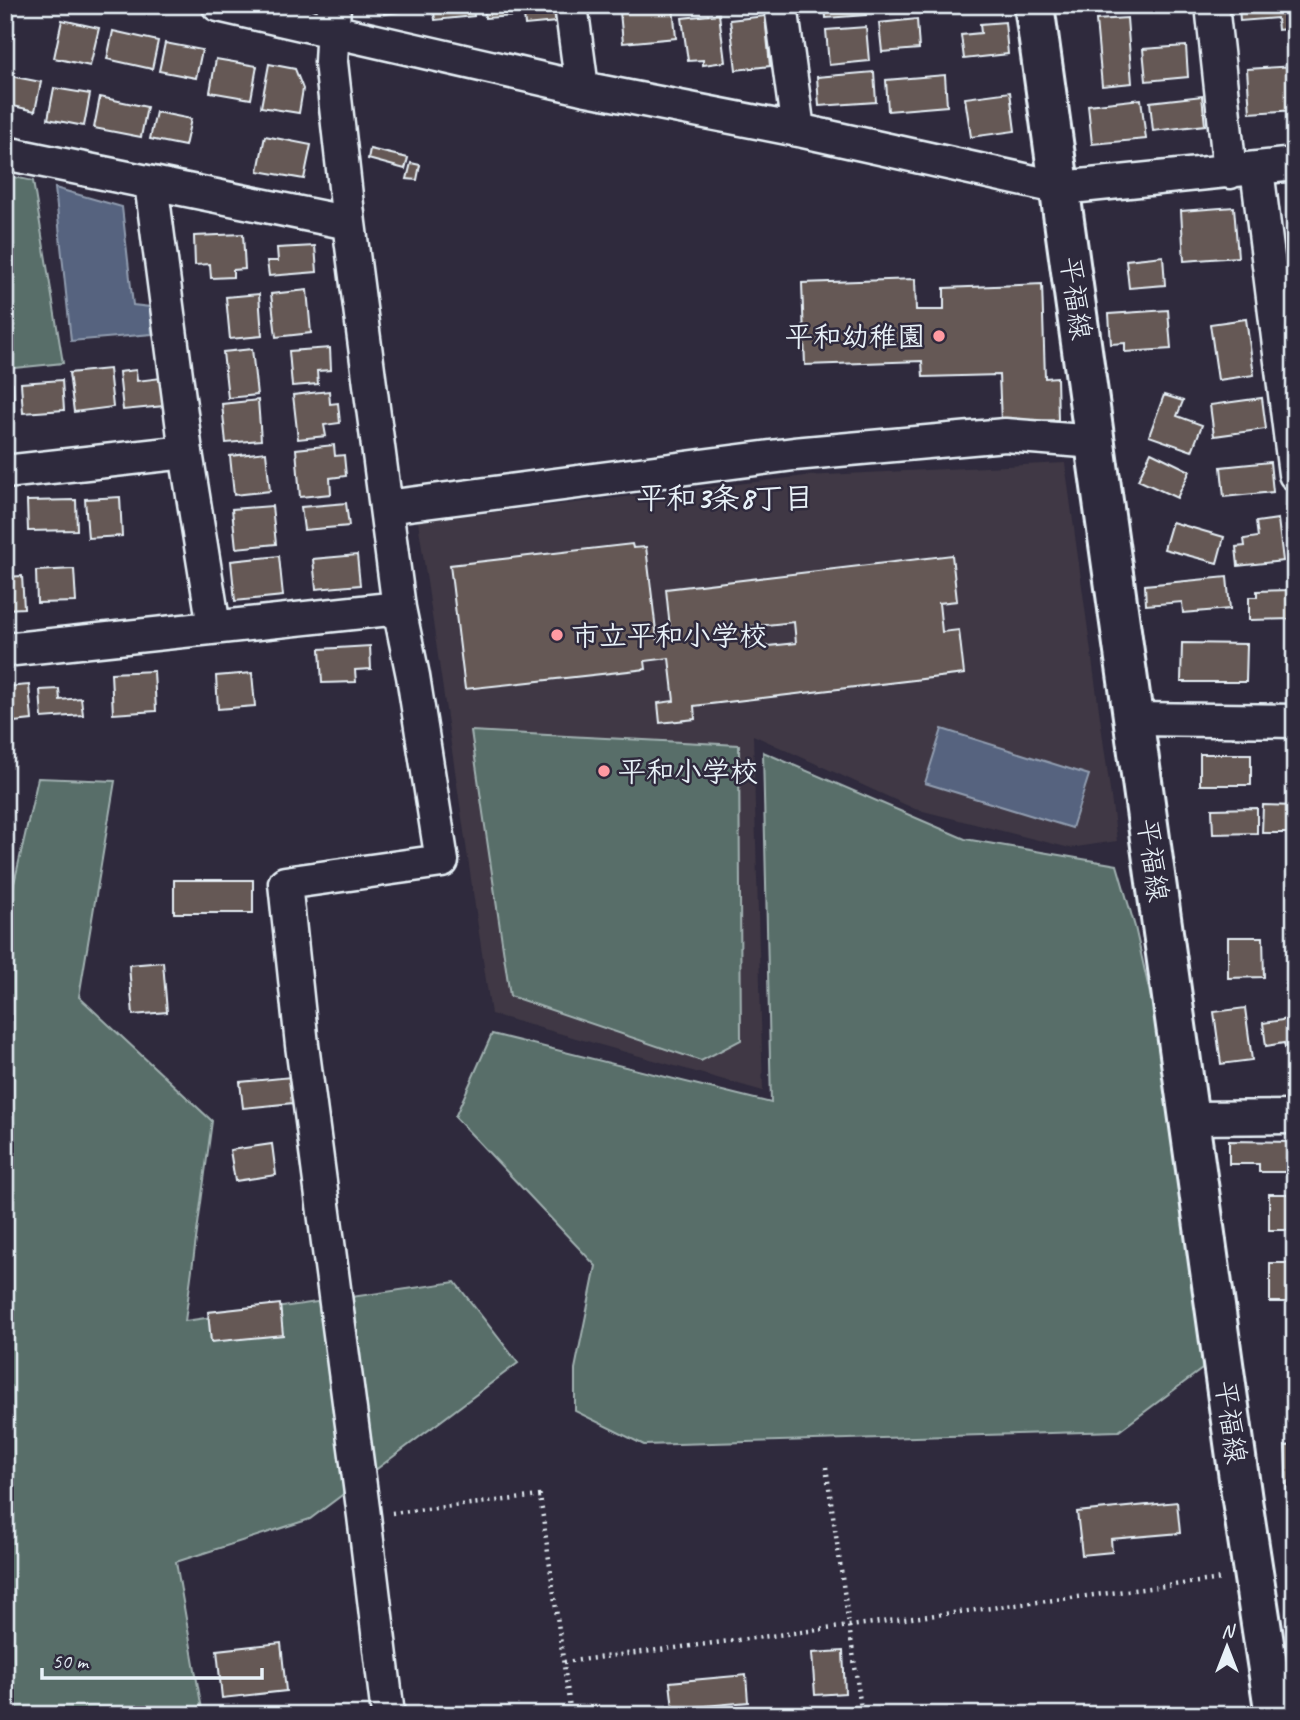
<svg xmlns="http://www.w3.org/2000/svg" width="1300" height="1720" viewBox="0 0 1300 1720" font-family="Caveat,'Klee One',sans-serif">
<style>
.built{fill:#3f3844}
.green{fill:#586e69;stroke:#a0b0b0;stroke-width:2}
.water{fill:#56647f;stroke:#909caf;stroke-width:2}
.building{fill:#655854;stroke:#e8f1f8;stroke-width:2;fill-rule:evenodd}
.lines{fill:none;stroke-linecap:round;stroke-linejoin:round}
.minor-casing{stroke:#e8f1f8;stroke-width:37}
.tertiary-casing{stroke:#e8f1f8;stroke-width:44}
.path{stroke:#e8f1f8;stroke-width:4.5;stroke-dasharray:2 5;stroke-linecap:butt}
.minor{stroke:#2f2a3d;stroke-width:32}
.tertiary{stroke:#2f2a3d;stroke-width:38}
.poi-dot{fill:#ff9aa2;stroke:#2f2a3d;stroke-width:2.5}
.labels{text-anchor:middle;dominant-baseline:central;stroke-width:5;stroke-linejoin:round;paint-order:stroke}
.street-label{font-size:28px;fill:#e8f1f8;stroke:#2f2a3d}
.poi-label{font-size:28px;font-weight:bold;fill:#e8f1f8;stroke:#2f2a3d;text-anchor:start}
.neighbourhood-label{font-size:30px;font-weight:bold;fill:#e8f1f8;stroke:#2f2a3d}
</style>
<rect width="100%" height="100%" fill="#2f2a3d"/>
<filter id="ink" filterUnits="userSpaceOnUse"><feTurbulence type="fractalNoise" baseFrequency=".0143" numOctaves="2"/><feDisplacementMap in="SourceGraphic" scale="14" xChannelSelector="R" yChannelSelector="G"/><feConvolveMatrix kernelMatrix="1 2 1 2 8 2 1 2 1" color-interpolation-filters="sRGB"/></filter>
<g filter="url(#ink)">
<!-- built -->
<path class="built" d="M 1065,463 L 1117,841 L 1070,848 L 915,809 L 753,735 L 763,1091 L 491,1014 L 418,521 L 806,476 Z"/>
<!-- green -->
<path class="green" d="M 5,175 L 33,181 L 63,363 L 5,369 Z
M 471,731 L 739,745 L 741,1040 L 701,1061 L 510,996 Z
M 763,752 L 965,839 L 1117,865 L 1135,927 L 1159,1034 L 1199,1324 L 1202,1369 L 1119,1431 L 644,1445 L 575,1411 L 575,1369 L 596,1266 L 455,1117 L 492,1034 L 771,1103 Z
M 38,778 L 115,781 L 79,997 L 212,1121 L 185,1321 L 455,1282 L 518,1363 L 310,1519 L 176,1562 L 203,1715 L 5,1715 L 5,923 Z"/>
<!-- water -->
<path class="water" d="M 55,188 L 122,207 L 133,305 L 150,307 L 152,334 L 71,341 Z
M 942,729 L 1089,775 L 1072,828 L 925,783 Z"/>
<!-- building -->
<path class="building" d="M 383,5 L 421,5 L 421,9 L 384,14 Z
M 433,5 L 473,5 L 474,16 L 435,20 Z
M 484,5 L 513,5 L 514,16 L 485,18 Z
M 523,5 L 554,5 L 556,22 L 525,25 Z
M 825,5 L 865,5 L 866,15 L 826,18 Z
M 882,5 L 911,5 L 911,7 L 882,9 Z
M 1239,5 L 1295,5 L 1295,28 L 1278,30 L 1277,18 L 1240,21 Z
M 673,6 L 676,38 L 623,43 L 620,12 Z
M 719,14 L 725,62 L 703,65 L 703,60 L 688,61 L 682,18 Z
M 765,16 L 770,66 L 736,70 L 730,20 Z
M 1127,18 L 1132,83 L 1102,86 L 1096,20 Z
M 917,19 L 919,49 L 882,52 L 879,23 Z
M 62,20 L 99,28 L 90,66 L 54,58 Z
M 1005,22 L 1008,54 L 964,59 L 961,35 L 981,33 L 980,24 Z
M 866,27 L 869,61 L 829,65 L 826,30 Z
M 113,31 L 158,41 L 152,69 L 107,59 Z
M 165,43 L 202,50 L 196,78 L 159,71 Z
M 1186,46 L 1188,77 L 1146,81 L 1143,49 Z
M 216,59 L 257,66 L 251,99 L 210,92 Z
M 269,64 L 295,69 L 303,89 L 299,113 L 261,107 Z
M 1295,66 L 1295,110 L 1250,113 L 1247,69 Z
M 874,72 L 876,102 L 819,106 L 817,77 Z
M 5,75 L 41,82 L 35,111 L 5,104 Z
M 945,75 L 947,106 L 888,111 L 886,80 Z
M 54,88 L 90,94 L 84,126 L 48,119 Z
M 1010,92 L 1015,131 L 971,137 L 965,98 Z
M 1202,96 L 1205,125 L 1153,131 L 1150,102 Z
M 100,97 L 147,107 L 141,137 L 94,128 Z
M 1141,99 L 1146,139 L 1092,144 L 1088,105 Z
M 156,112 L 191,119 L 185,146 L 150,139 Z
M 265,136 L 311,145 L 304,179 L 258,171 Z
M 370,149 L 408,158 L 405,169 L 368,159 Z
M 411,163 L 420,165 L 417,180 L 407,179 Z
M 1234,207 L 1238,257 L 1184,261 L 1181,211 Z
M 243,234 L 245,269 L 233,270 L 233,277 L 211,278 L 210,264 L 195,265 L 194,236 Z
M 315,246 L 317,272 L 269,276 L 267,261 L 278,261 L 277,248 Z
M 1163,256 L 1165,285 L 1129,288 L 1126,260 Z
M 915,279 L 916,310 L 944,310 L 944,288 L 1042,284 L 1045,378 L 1057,377 L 1058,420 L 1001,422 L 999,375 L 923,377 L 922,361 L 805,365 L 802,283 Z
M 307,290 L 311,333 L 276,337 L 271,294 Z
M 259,294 L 262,336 L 230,339 L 226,297 Z
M 1168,310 L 1171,349 L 1125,352 L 1125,343 L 1111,344 L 1109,314 Z
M 1246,319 L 1254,375 L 1218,380 L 1210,324 Z
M 330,348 L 331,370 L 317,371 L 318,384 L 292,386 L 289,351 Z
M 252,349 L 257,395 L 228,398 L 223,352 Z
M 109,369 L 113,407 L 74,412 L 69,373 Z
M 136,370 L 137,381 L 161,378 L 164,406 L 123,410 L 119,372 Z
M 62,380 L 64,410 L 23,413 L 21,383 Z
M 5,383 L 13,383 L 14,417 L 5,417 Z
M 329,391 L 330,404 L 338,403 L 340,423 L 324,425 L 326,436 L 298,439 L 293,395 Z
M 1164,395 L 1183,401 L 1177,416 L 1202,425 L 1192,451 L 1149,436 Z
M 1262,398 L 1266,429 L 1214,436 L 1210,405 Z
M 258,400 L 261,440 L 226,443 L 222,404 Z
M 334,445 L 335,456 L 344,455 L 346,476 L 330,478 L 331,494 L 300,497 L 296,449 Z
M 266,452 L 270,491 L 234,495 L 230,456 Z
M 1151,452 L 1190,471 L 1177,498 L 1138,480 Z
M 1270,462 L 1273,492 L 1224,497 L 1221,467 Z
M 120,497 L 122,536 L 88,538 L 85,499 Z
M 76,500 L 77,530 L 28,531 L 27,501 Z
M 346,503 L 349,526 L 304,530 L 301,507 Z
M 272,506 L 276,544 L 236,548 L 232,509 Z
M 1278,519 L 1283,561 L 1238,566 L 1236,547 L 1245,546 L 1244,539 L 1258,537 L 1256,522 Z
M 1172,522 L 1224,537 L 1217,563 L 1164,549 Z
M 632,544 L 633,548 L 646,547 L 657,639 L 671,638 L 666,589 L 952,555 L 957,601 L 939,603 L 942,632 L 959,630 L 964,674 L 694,706 L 695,719 L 660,723 L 658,703 L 674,701 L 669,658 L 645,661 L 646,669 L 465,689 L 450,565 ZM 794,622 L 796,643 L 750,648 L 748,627 Z
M 357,555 L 360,585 L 316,589 L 313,559 Z
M 279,556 L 283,596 L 235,601 L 231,561 Z
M 74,569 L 76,602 L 37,603 L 36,571 Z
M 22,576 L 24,608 L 5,609 L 5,577 Z
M 1227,577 L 1230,609 L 1183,613 L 1182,602 L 1146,605 L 1145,585 Z
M 1289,585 L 1295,585 L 1293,619 L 1249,620 L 1249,597 L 1257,597 L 1257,591 L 1289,590 Z
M 1182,643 L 1247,644 L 1246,682 L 1181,682 Z
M 370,646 L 371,669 L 355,670 L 356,682 L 322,683 L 320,649 Z
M 154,671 L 156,711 L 113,714 L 111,673 Z
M 252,673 L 255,706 L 218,709 L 216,676 Z
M 29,685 L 32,720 L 5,723 L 5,687 Z
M 59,689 L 60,700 L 81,698 L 83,715 L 42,718 L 40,690 Z
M 1200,754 L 1251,754 L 1251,785 L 1200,785 Z
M 1263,805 L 1295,806 L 1295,833 L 1262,833 Z
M 1257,808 L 1257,833 L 1213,834 L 1212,809 Z
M 174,880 L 253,880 L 253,913 L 174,913 Z
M 1228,937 L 1263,937 L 1264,977 L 1228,978 Z
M 163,962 L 167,1012 L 133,1015 L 129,965 Z
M 1245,1008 L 1252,1060 L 1221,1064 L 1214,1012 Z
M 1295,1018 L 1295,1050 L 1286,1052 L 1284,1043 L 1266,1046 L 1263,1023 Z
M 291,1077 L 293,1103 L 243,1108 L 240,1082 Z
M 1229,1141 L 1295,1142 L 1295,1172 L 1259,1172 L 1259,1164 L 1229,1164 Z
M 272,1144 L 276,1175 L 235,1181 L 230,1150 Z
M 1269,1194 L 1295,1194 L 1295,1230 L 1269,1230 Z
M 1270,1263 L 1295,1263 L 1295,1302 L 1270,1302 Z
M 280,1304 L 283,1335 L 211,1342 L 208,1312 Z
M 1295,1445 L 1295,1494 L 1287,1494 L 1285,1446 Z
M 1177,1502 L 1180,1533 L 1111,1539 L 1112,1552 L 1082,1555 L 1077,1512 Z
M 281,1643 L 286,1691 L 222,1698 L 217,1650 Z
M 843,1651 L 845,1693 L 815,1695 L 812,1653 Z
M 746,1675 L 748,1702 L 673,1709 L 670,1682 Z"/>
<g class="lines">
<!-- minor casing -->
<g class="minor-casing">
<path id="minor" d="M 218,5 L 582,88 L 798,130 L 1061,188 L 1295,164
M 334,5 L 331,62 L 349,223 L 399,608 L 413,676 L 442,861 L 285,883 L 302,1045 L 364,1516 L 388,1715
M 571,5 L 582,88
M 781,5 L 798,130
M 1212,5 L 1230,172
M 5,153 L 349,223
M 1257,169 L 1295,474
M 151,183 L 186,452 L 214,627
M 5,472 L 186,452
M 386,507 L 794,454 L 1005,435 L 1096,442
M 5,650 L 399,608
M 1134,719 L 1295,721
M 1189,1118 L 1295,1117"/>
</g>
<!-- tertiary casing -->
<g class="tertiary-casing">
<path id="tertiary" d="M 1034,5 L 1242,1500 L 1275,1715"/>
</g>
<!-- path -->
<path class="path" d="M 826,1467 L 862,1715
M 392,1513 L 540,1496 L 571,1715
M 564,1662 L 1221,1579"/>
<!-- minor -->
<use href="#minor" class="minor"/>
<!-- tertiary -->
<use href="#tertiary" class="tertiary"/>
</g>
</g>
<!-- markers -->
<g class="poi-dot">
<circle cx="939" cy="336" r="7"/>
<circle cx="557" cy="635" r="7"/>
<circle cx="604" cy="771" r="7"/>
</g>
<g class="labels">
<!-- street labels -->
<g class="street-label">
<text transform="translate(1076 298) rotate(82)">平福線</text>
<text transform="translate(1153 860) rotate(82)">平福線</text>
<text transform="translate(1231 1422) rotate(82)">平福線</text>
</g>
<!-- poi labels -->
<g class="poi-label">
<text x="925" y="336" text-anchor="end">平和幼稚園</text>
<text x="571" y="635">市立平和小学校</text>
<text x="618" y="771">平和小学校</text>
</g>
<!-- neighbourhood labels -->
<g class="neighbourhood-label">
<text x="725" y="498">平和3条8丁目</text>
</g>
</g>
<!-- margin -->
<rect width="1300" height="1720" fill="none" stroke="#2f2a3d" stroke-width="28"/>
<rect x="14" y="14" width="1272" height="1692" fill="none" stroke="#e8f1f8" stroke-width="2.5" filter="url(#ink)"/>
<!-- north arrow -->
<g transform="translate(1227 1647)" stroke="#2f2a3d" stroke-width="5" paint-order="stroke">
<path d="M0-5L12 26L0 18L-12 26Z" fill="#e8f1f8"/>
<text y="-10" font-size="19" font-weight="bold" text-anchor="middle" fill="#e8f1f8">N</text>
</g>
<!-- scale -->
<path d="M42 1668v10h220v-10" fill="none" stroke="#e8f1f8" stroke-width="3.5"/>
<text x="52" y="1668" font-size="21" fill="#e8f1f8" stroke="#2f2a3d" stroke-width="5" paint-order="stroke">50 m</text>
</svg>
